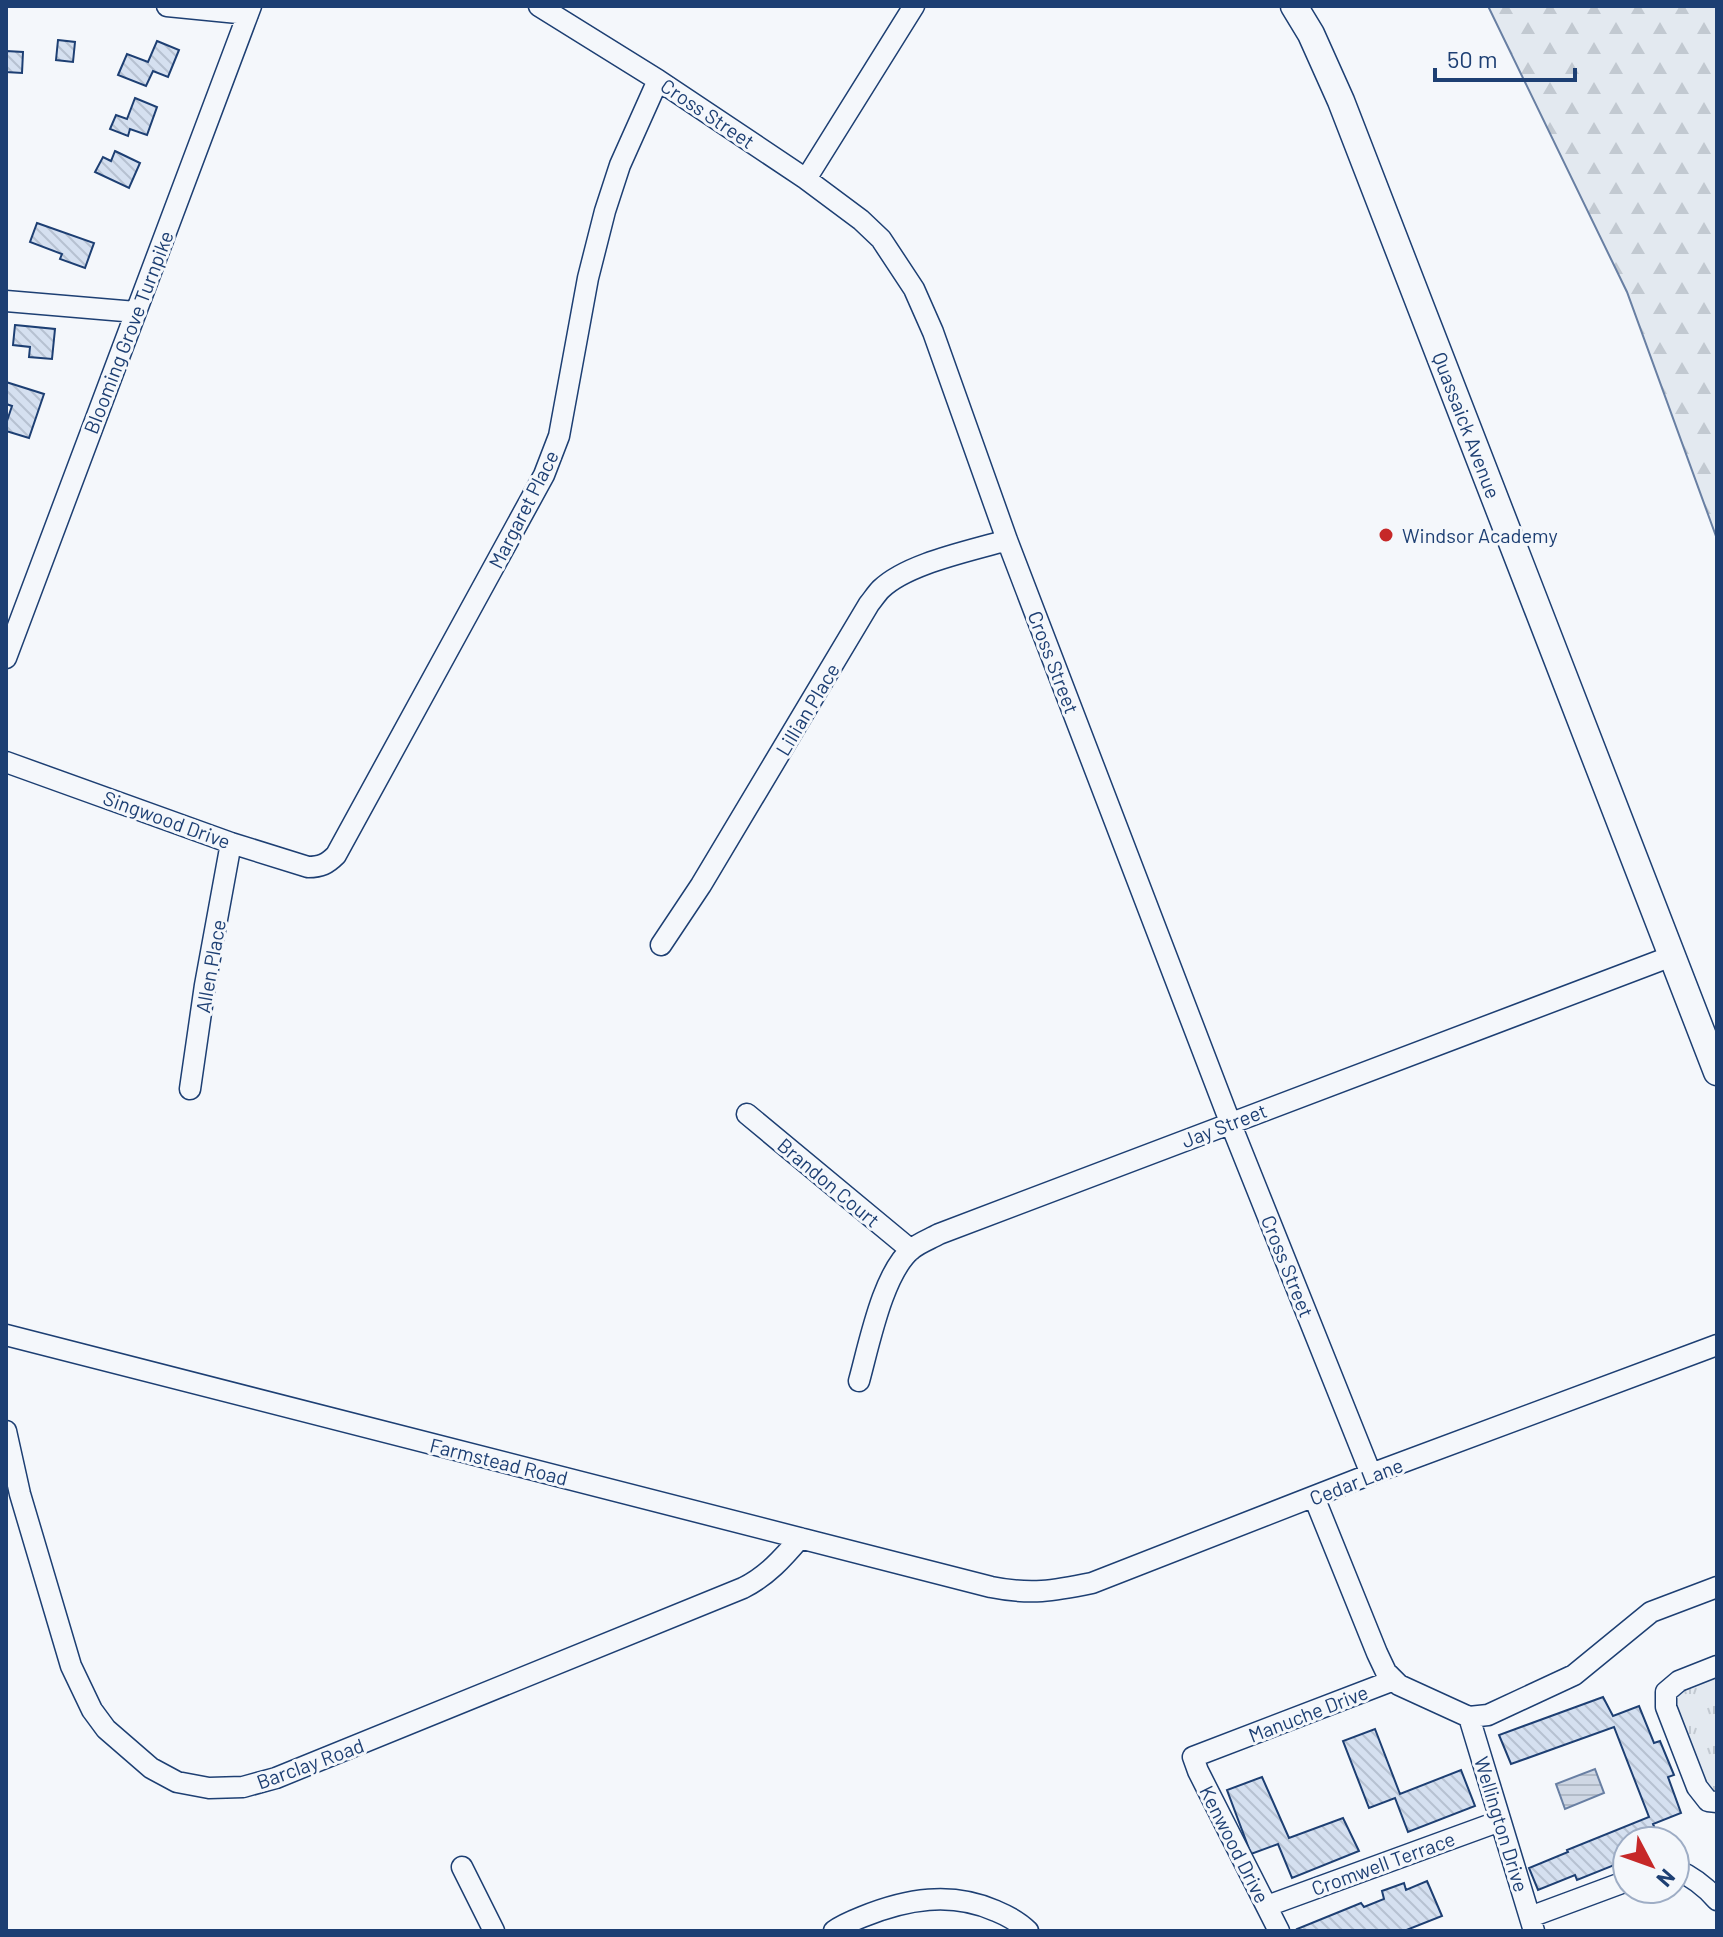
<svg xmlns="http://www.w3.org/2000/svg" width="1723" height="1937" viewBox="0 0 1723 1937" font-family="Barlow,sans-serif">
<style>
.grass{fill:url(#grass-tufts);stroke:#687fa3;stroke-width:2}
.forest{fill:url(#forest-firs);stroke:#687fa3;stroke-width:2}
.water{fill:url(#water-rules);stroke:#687fa3;stroke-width:2}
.building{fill:url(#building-back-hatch);stroke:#1d3f73;stroke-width:2}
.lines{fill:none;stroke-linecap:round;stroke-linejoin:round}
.minor-casing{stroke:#1d3f73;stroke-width:23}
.major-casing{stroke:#1d3f73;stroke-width:29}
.minor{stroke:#f4f7fb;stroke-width:20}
.major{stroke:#f4f7fb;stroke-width:26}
.poi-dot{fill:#c62828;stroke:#f4f7fb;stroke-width:3}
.labels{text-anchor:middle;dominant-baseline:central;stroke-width:6;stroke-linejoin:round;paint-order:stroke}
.street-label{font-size:20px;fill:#1d3f73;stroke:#f4f7fb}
.poi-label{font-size:20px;fill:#1d3f73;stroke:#f4f7fb;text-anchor:start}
</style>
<defs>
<pattern id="grass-tufts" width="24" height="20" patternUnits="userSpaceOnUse" patternTransform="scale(2)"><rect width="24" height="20" fill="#e3e9f0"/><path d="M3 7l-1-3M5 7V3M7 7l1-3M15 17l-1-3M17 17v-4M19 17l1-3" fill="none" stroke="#c2c9d1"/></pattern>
<pattern id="forest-firs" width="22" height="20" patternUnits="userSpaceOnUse" patternTransform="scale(2)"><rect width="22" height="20" fill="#e3e9f0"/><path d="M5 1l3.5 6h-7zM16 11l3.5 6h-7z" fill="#c2c9d1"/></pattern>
<pattern id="water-rules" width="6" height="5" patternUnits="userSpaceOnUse" patternTransform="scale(2)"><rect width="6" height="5" fill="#cfd7e4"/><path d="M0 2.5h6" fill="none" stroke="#b1bac7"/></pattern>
<pattern id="building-back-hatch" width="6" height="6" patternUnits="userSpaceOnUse" patternTransform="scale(2)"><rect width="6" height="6" fill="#d5e0f0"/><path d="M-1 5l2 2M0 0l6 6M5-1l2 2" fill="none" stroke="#b6c1d1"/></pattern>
</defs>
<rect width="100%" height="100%" fill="#f4f7fb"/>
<!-- grass -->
<path class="grass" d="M 1717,1666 L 1717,1802 L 1708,1801 L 1666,1692 Z"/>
<!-- forest -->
<path class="forest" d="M 1488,6 L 1717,6 L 1717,539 L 1627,292 Z"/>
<!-- water -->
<path class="water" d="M 1595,1769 L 1604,1793 L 1565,1809 L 1556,1784 Z"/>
<!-- building -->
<path class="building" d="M 58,40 L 75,42 L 73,62 L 56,60 Z
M 157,41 L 179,50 L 168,77 L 153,71 L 146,86 L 118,75 L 127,54 L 148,62 Z
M 6,51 L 23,52 L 22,73 L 6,72 Z
M 135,98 L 157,107 L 147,135 L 130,129 L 128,136 L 110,129 L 116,115 L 127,119 Z
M 115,151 L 140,163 L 129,188 L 95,172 L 103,157 L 111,161 Z
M 37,223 L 94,243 L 85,268 L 60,259 L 62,254 L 30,242 Z
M 15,325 L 55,329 L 52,359 L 29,357 L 30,347 L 13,345 Z
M 6,382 L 44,394 L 29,438 L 6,431 L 6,424 L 12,406 L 6,404 Z
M 1603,1697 L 1613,1716 L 1639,1706 L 1654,1743 L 1660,1741 L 1674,1775 L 1668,1777 L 1681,1813 L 1653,1824 L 1660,1841 L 1627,1841 L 1627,1858 L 1622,1862 L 1577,1880 L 1575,1875 L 1538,1890 L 1529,1868 L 1568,1852 L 1567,1850 L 1649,1817 L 1614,1727 L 1511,1764 L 1499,1735 Z
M 1375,1729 L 1400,1794 L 1461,1770 L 1475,1806 L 1408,1832 L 1395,1798 L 1369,1808 L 1343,1741 Z
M 1262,1777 L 1289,1838 L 1343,1818 L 1359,1851 L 1292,1878 L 1278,1844 L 1251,1854 L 1227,1790 Z
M 1427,1881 L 1442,1916 L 1404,1931 L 1298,1931 L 1297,1929 L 1361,1903 L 1364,1907 L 1384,1899 L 1382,1891 L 1404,1883 L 1406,1890 Z"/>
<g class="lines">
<!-- minor casing -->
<g class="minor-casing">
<path id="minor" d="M 167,6 L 248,14
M 539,6 L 658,80 L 806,179 L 861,220 L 881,239 L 914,289 L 933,332 L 1007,540 L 1230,1122 L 1371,1474
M 806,179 L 914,6
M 6,301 L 136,312
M 6,658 L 251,6
M 6,762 L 231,843 L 308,867 C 321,867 327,864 336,855 L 544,475 L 559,436 L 588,278 L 605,211 L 620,165 L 658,80
M 661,945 L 701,885 L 869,604 C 873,599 877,593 881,589 C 908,563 971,551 1007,540
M 190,1089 L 205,985 L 231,843
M 747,1114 L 911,1250
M 6,1335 L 991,1587 C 1031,1595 1053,1591 1092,1583 L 1371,1474 L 1717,1345
M 859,1381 C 869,1345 883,1272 912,1249 C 919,1243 930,1239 939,1234 L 1672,956
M 6,1431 L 20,1494 L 71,1666 L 92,1710 L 106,1729 L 151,1768 L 177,1782 L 209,1788 L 243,1787 L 276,1778 L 743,1588 C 767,1576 783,1558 800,1538
M 1314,1497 L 1377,1653 L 1386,1672 L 1399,1685 L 1469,1717 L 1488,1715 L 1574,1675 L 1651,1612 L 1717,1587
M 1717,1666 L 1679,1681 L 1666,1692 L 1666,1707 L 1697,1787 L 1708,1801 L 1717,1802
M 1469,1717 L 1534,1931
M 462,1867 L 494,1931
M 1675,1869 C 1691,1876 1706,1887 1717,1900
M 1267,1906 L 1500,1821
M 1530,1917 L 1627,1881
M 834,1931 C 842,1925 852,1921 862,1917 C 906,1899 951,1891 996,1911 C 1008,1916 1018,1921 1028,1931
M 1279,1931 L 1198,1771 L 1193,1757 L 1394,1680"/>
</g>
<!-- major casing -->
<g class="major-casing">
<path id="major" d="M 1294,6 L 1311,34 L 1341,101 L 1717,1072"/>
</g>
<!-- minor -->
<use href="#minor" class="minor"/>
<!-- major -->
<use href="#major" class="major"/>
</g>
<!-- markers -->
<circle class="poi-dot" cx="1386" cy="535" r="8"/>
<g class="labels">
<!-- street labels -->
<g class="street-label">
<text transform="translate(708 113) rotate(34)">Cross Street</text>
<text transform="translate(128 332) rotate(-69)">Blooming Grove Turnpike</text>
<text transform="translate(1467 425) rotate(69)">Quassaick Avenue</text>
<text transform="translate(523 509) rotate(-63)">Margaret Place</text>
<text transform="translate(1054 662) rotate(69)">Cross Street</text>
<text transform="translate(807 709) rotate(-59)">Lillian Place</text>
<text transform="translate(167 819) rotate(20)">Singwood Drive</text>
<text transform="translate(210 966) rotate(-80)">Allen Place</text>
<text transform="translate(1224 1125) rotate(-21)">Jay Street</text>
<text transform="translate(829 1182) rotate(40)">Brandon Court</text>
<text transform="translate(1288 1266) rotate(68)">Cross Street</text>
<text transform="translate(499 1461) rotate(14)">Farmstead Road</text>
<text transform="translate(1356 1481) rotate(-21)">Cedar Lane</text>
<text transform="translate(1308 1713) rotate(-21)">Manuche Drive</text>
<text transform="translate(310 1763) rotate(-20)">Barclay Road</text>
<text transform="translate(1502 1824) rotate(73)">Wellington Drive</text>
<text transform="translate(1235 1844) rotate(63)">Kenwood Drive</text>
<text transform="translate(1383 1863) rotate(-20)">Cromwell Terrace</text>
</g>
<!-- poi labels -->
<g class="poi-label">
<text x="1402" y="535">Windsor Academy</text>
</g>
</g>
<!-- border -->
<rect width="1723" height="1937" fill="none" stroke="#1d3f73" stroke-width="16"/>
<!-- north arrow -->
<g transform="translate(1651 1865) rotate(131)"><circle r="38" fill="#f4f7fb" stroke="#9eadc5" stroke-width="2"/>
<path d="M0-6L14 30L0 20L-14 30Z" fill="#c62828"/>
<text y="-12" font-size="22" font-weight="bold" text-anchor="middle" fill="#1d3f73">N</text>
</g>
<!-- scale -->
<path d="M1435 68v12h140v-12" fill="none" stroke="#1d3f73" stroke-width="4"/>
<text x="1447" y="68" font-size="24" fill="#1d3f73" stroke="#f4f7fb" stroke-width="6" paint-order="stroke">50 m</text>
</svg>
